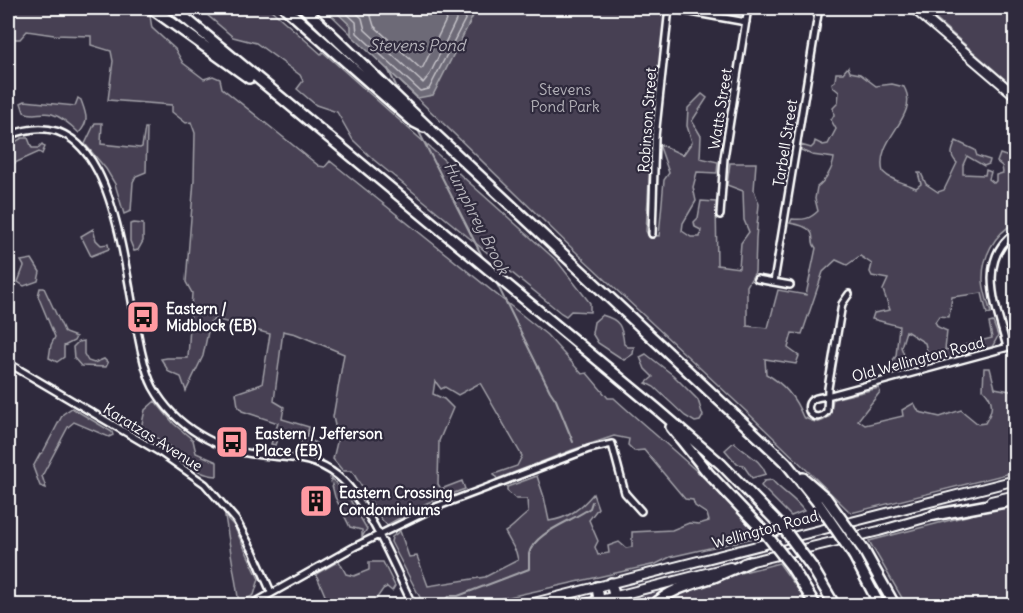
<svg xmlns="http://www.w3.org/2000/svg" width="1023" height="613" viewBox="0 0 1023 613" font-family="Delius,sans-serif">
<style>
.green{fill:#464152;stroke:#a2a0a8;stroke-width:1.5}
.water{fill:#6d6a77;stroke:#a7a6ad;stroke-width:1.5}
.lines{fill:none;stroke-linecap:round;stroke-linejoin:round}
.shore{stroke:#c5c3c9;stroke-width:1.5}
.stream{stroke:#a7a6ad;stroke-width:2}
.street-casing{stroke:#fff;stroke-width:10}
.secondary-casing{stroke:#fff;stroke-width:12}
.highway-casing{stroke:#fff;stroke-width:14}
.street{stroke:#2f2a3d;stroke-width:5}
.secondary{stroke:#2f2a3d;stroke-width:8}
.highway{stroke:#2f2a3d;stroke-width:9}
.highway-bridge-casing{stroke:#fff;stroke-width:14;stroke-linecap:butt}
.highway-bridge{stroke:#2f2a3d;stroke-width:9}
.labels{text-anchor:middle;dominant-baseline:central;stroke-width:4.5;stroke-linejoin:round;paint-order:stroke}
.park-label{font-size:15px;fill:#b5b3ba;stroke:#2f2a3d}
.street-label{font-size:15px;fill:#fff;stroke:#2f2a3d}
.poi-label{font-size:15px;font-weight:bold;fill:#fff;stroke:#2f2a3d;text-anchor:start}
.water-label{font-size:16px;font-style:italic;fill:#b6b4bb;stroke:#2f2a3d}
</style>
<rect width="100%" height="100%" fill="#2f2a3d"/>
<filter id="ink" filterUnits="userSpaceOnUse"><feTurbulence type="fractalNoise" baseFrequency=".0167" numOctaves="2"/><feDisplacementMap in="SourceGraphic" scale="12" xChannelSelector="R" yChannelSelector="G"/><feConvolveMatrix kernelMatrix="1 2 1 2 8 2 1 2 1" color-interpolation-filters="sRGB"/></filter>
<g filter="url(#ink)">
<!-- green -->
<path class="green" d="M 8,8 L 128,8 L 150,16 L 152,28 L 175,49 L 183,63 L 204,79 L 213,76 L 220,79 L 222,88 L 319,166 L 325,167 L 330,161 L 547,335 L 582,374 L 587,373 L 608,398 L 614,398 C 663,443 718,484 758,537 L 670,557 L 656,564 L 473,605 L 424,605 L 391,542 L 392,537 L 400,531 L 409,557 L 417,556 L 428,586 L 485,577 L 518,560 L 516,552 L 505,532 C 514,527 519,519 528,513 L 527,499 L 516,499 L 507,491 L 507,487 L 537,476 L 544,497 L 549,521 C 569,518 580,509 593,494 L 598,508 L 589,520 L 598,541 L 595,547 L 598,555 L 609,553 L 608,546 L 619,542 L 626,548 L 632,547 L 632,532 L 672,530 L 689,523 L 699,524 L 709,521 L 707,514 L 695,506 L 693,500 L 685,499 L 644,450 L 634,451 L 628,445 L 629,439 L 614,436 L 572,450 L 497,479 L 494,474 L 517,466 L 522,456 L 480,383 L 458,395 L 445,387 L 441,389 L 435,381 L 433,394 L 444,399 L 453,408 L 439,441 L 438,484 L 441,489 L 462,481 L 465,489 L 427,503 L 387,525 L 382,520 L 352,471 L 343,471 L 333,459 L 338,438 L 333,417 L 344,354 L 296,334 L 283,331 L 274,401 L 284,407 L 282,419 L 309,427 L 307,436 L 310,440 L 316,443 L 309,453 L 298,450 L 303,438 L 293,432 L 280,431 L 275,445 L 271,444 L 278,423 L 242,411 L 238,406 L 236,393 L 262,384 L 270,334 L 215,319 L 210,322 L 203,356 L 186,391 L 181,377 L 169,372 L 161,359 L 167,358 L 188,358 L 192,293 L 186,282 L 194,180 L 195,133 L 191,122 L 186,123 L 172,112 L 172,105 L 108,100 L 113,61 L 111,51 L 91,45 L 91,36 L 54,35 L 27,31 L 20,39 L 15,39 L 8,24 Z
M 199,8 L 269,8 L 321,54 L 323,52 L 557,261 L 590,303 L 590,312 L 571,311 L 566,316 L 561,313 L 374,160 L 353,140 L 337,112 L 316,105 L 297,89 L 303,81 L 300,75 L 256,43 L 233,37 Z
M 324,8 L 666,8 L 651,148 L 646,231 L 648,235 L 659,236 L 664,180 L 669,173 L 659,144 L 683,155 L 692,142 L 687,126 L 688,108 L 702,94 L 707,98 L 692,121 L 701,136 L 700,158 L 718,162 L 717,173 L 697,172 L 693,187 L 696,201 L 683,223 L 682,231 L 691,237 L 700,237 L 701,230 L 695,227 L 694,222 L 698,218 L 701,201 L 716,202 L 717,265 L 739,268 L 741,243 L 749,232 L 744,220 L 743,191 L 727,185 L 730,163 L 756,163 L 754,190 L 759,204 L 756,238 L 755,272 L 747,286 L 747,326 L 768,328 L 778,290 L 806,295 L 816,248 C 811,243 814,240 812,234 C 809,226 797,225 790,223 L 792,219 C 804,220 810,219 818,211 L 815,199 L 817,187 C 826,180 833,168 834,158 L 812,155 L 801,150 L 801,145 L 811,148 L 814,145 L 815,141 L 823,145 L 828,144 L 836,129 L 831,120 L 834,115 L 833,108 L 838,103 L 839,92 L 833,87 L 832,83 L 835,81 L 836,73 L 843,73 L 848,67 L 850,72 L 860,74 L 876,86 L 892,84 L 904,87 C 921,117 874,138 883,172 C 893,182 904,182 916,188 L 921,184 L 918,173 L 921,173 L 926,184 L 938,192 L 944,190 L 957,163 C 949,155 952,151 956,141 L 975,150 L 977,156 L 990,160 L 989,164 L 984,166 L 967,156 L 963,165 L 963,174 L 985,175 L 986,170 L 991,172 L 989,179 L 994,183 L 996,181 L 996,175 L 1003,173 L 1002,166 L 997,162 L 1000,154 L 1015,159 L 1015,223 C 994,234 982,257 983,281 C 984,292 988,303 991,313 L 987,314 L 982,293 L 952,297 L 949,317 L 939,316 L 935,322 L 938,327 L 947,331 L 945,350 L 992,338 L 989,323 L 993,322 L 998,336 L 992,347 L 938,361 L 927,351 L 925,343 L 906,331 L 901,347 L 909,368 L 891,375 L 890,364 L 896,356 L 899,326 L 872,319 L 874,313 L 890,310 L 883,290 L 888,279 L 872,276 L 870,272 L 872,264 L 860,256 L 847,265 L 836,260 L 823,272 L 802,334 L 792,333 L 788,348 L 799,356 L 796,364 L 765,359 L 766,374 C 783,383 796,399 803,417 C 815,423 819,425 830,416 L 833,399 L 879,388 L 880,392 L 858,420 L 865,425 L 903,416 L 902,410 L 914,403 L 919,412 L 940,417 L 961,410 L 978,424 L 985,423 C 994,409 994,400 983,389 L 984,368 L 990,368 L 995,388 L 1010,391 L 1015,389 L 1015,472 L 851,513 L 748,413 L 577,253 Z
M 923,8 L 1015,8 L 1015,88 Z
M 78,98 L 81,100 C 86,114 90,121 79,133 C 72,126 62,117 52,114 C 42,111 33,117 24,112 L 21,103 L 25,101 L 75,106 Z
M 95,123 L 102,123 L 101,144 L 140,148 L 142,147 L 145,128 L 147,128 L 146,172 L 136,176 L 133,182 L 131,211 L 124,214 L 115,184 L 106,169 L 85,144 Z
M 22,138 L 28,138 L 32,148 L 38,148 L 42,144 L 45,147 L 42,154 L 39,152 L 8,166 L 8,146 Z
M 134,223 L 143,224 L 143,241 L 138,250 L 134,251 L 130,241 L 130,224 Z
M 93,229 L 96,240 L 101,245 L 108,244 L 109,249 L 91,256 L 81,236 Z
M 32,259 L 40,272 L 38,281 L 24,286 L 18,282 L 24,266 L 21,261 Z
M 40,288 L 44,288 L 65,333 L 76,337 L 74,341 L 64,346 L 64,357 L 57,362 L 49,358 L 51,345 L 55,337 L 38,296 Z
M 602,315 C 620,320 622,326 624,344 L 628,347 L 634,347 L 633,354 L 624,360 L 598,343 L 592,333 L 594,322 Z
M 84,341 L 84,354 L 88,361 L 94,363 L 104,359 L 108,363 L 106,367 L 81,366 L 74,358 L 73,347 L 78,342 Z
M 646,354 L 673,375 L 698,400 L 703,416 L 700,421 L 695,422 L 685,416 L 654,387 L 646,383 L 653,377 L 645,369 L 640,357 Z
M 155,401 L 174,424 L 193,440 L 196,453 L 217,462 L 217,476 C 205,475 195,472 191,460 L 141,428 L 145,410 Z
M 72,408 L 112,432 L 113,435 L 109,437 L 74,422 L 68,427 L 42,476 L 46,488 L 40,486 L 33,467 L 40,454 L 43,452 L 63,414 Z
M 734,442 C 745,454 760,458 766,474 L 752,478 L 743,465 L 737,464 L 725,450 Z
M 330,477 L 349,498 L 367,529 L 362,537 L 362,530 L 350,527 L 335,497 Z
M 772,480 C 783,493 794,497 804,511 L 791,516 L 761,486 L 764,481 Z
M 1015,505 L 1015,605 L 906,605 L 869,541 L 978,513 Z
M 225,516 L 234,526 L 259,579 L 254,595 L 239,603 Z
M 339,561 L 346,574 L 354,576 L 369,570 L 369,562 L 383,562 L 395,586 L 392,591 L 387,587 L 383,589 L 372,605 L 313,605 L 327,600 L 316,574 Z
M 779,563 L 805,599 L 798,602 L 801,606 L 658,606 C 680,584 748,572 779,563 Z
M 665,589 L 645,605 L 622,605 L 621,600 Z"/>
<!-- water -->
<path class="water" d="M 332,8 L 477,8 L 433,95 L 418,98 L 351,35 L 351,26 Z"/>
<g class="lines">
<!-- shore -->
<path class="shore" d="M 341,8 L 356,22 L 357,33 L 420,91 L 429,89 L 471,8
M 351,8 L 362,18 L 365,30 L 423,83 L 430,74 L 462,8
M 364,8 L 371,16 L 374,26 L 421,69 L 423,67 L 452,8"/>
<!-- stream -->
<path class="stream" d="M 536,8 L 564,9 L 565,8
M 388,69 L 401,96
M 417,128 L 485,262
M 495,280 L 550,391 L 556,400 L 573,442
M 439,606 L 450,596 L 458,596 L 529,569 C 529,565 529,559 529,554 C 534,532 573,521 590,508 L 592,502"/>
<!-- street casing -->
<g class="street-casing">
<path id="street" d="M 669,8 L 746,22
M 8,136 C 133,84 121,327 153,387 C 175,427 218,451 261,455 C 290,458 315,457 338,476 C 366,498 397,572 413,606
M 720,215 L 724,158 L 748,8
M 652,234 L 655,137 L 669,8
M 757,279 L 790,285
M 774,282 L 819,8
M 849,294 L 842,304 L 828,388 L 827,411 C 815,426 802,408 812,400 C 816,397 823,397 827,396 L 1016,345
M 1007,347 C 997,309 975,260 1016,232
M 8,363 L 161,453 L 205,484 L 236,520 L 253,551 L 271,592
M 249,606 L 354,547 L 436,507 L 589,449 L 612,444 L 625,493 L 641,511"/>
</g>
<!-- secondary casing -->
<g class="secondary-casing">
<path id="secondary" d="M 913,8 L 1016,96
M 991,501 L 1016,495
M 744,563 L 879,531 L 939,514
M 522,606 L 1016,480
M 577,606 L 730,567"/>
</g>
<!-- highway casing -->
<g class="highway-casing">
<path id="highway" d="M 151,8 L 249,78
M 173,8 L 657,409 L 721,464 L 784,529
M 285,8 L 414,122 L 424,127
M 304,8 L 436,135 L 786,463 L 818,503
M 671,427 L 708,473 L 766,534
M 803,478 L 826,498
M 934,515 L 1016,500
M 863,549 L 895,606
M 854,556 L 880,606
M 791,566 L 816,606
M 812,567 L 835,606
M 611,583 L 617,606
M 597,587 L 600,606
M 653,606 C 670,589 692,584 714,577 C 726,572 738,567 749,562"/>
</g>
<!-- street -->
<use href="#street" class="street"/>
<!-- secondary -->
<use href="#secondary" class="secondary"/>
<!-- highway -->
<use href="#highway" class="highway"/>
<!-- highway-bridge casing -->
<g class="highway-bridge-casing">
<path id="highway-bridge" d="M 826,498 L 863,549
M 818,503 L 854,556
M 784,529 L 812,567
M 766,534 L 791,566"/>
</g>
<!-- highway-bridge -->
<use href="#highway-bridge" class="highway-bridge"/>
</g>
</g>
<!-- icons -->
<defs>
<g id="bus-square" transform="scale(1.725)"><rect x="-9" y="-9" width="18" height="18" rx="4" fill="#ff9aa2" stroke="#2f2a3d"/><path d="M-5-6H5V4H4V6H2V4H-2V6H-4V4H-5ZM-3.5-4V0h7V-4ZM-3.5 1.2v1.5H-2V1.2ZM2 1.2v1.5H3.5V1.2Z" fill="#111"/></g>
<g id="building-square" transform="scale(1.725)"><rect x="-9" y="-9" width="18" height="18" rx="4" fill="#ff9aa2" stroke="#2f2a3d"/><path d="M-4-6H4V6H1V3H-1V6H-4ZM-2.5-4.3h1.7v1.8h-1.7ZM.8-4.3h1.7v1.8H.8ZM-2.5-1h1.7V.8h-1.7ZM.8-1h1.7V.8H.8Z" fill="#111"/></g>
</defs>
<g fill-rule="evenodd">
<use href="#bus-square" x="143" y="317"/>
<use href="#bus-square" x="232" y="442"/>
<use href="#building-square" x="316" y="501"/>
</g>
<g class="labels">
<!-- park labels -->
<g class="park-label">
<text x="565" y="89">Stevens<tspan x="565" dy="17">Pond Park</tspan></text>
</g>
<!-- street labels -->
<g class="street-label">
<text transform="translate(720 109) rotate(-81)">Watts Street</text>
<text transform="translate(647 120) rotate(-86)">Robinson Street</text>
<text transform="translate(785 143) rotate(-81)">Tarbell Street</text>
<text transform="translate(918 359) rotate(-15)">Old Wellington Road</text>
<text transform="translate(153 437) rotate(32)">Karatzas Avenue</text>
<text transform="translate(765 529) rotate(-15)">Wellington Road</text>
</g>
<!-- poi labels -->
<g class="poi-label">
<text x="166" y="308">Eastern /<tspan x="166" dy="17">Midblock (EB)</tspan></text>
<text x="255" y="433">Eastern / Jefferson<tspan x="255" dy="17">Place (EB)</tspan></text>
<text x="339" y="492">Eastern Crossing<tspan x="339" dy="17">Condominiums</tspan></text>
</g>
<!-- water labels -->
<g class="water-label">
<text x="417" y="45">Stevens Pond</text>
<text transform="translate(477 218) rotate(63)">Humphrey Brook</text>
</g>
</g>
<!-- margin -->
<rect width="1023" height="613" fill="none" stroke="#2f2a3d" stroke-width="30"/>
<rect x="15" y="15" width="993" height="583" fill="none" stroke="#fff" stroke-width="2" filter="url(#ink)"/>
</svg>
